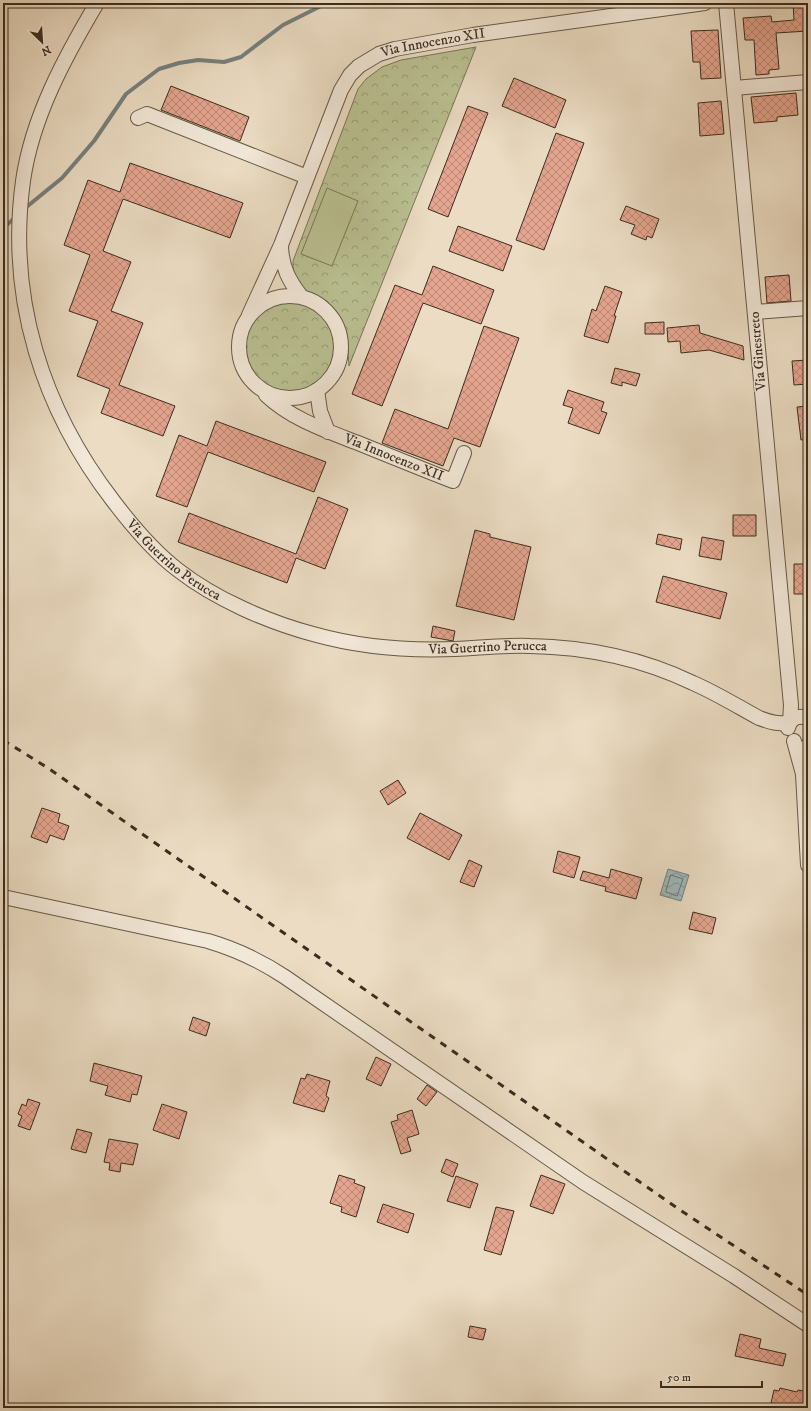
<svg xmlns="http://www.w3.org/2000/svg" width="811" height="1411" viewBox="0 0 811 1411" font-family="'IM FELL DW Pica',serif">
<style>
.forest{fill:url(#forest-crowns);stroke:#7a7658}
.pitch{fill:#bac092;stroke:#7a7658}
.water{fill:url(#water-waves);stroke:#76817e}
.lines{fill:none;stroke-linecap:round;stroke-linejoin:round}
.shore{stroke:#6c736e;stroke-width:1}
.stream{stroke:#76817e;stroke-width:4}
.building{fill:url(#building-cross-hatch);stroke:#3b2d1d}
.minor-casing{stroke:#675946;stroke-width:16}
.minor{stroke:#f2e8d8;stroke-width:14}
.rail{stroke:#3b2d1d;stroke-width:3;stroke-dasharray:7 7;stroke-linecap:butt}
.labels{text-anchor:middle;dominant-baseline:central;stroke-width:3;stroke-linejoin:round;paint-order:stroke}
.street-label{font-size:14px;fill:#3b2d1d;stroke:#f2e8d8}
</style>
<defs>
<pattern id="forest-crowns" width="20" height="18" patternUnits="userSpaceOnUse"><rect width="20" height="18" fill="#bac092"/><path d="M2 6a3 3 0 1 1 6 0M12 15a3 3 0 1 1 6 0" fill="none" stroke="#989c77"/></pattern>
<pattern id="water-waves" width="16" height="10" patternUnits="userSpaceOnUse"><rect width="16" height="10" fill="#9db9be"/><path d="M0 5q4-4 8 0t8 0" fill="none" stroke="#81979a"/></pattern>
<pattern id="building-cross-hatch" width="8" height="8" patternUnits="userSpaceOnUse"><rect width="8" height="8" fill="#e5a590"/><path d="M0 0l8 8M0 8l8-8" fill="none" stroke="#bb8775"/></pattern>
</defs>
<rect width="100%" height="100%" fill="#ebdcc3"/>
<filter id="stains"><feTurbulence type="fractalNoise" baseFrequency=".005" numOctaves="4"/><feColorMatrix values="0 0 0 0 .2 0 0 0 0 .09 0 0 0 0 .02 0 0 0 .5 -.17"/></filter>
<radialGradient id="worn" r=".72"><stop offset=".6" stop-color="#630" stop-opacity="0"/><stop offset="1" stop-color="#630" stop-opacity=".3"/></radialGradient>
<!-- forest -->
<path class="forest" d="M 476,47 L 349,366 L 347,335 L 341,319 L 327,301 L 305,292 L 293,273 L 293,261 L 358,89 L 366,79 L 382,67 L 401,60 Z
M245 347a45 45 0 1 1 90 0a45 45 0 1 1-90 0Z"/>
<!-- pitch -->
<path class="pitch" d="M 327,188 L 358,201 L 332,266 L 301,254 Z"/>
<!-- water -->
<path class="water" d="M 668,869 L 689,875 L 681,901 L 660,895 Z"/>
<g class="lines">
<!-- shore -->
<path class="shore" d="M 671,875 L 683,879 L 677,896 L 666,892 Z"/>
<!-- stream -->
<path class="stream" d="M 24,209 L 62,178 L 94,141 L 126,94 L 159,69 L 179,63 L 198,60 L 224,62 L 241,57 L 283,25 L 327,3
M 3,228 L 16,217"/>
</g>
<!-- building -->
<path class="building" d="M 793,3 L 808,3 L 808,31 L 776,33 L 779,69 L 769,70 L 769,74 L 756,75 L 754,40 L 745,40 L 743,18 L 771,16 L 772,22 L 794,20 Z
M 718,30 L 721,78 L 701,79 L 700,62 L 693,62 L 691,31 Z
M 514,78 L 566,100 L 555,128 L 502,106 Z
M 171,86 L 249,117 L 240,141 L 161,110 Z
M 796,93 L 798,115 L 777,117 L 777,121 L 754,123 L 751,97 Z
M 721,101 L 724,134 L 700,136 L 698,103 Z
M 468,106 L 488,113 L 448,217 L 428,209 Z
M 556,133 L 584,143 L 544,250 L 516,240 Z
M 130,163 L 243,203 L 230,238 L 123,199 L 103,251 L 131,262 L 111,311 L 143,323 L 119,385 L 175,406 L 163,436 L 101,413 L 110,389 L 77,376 L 98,321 L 69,311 L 90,255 L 64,245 L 88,180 L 120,192 Z
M 626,206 L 659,219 L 652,238 L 647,236 L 646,240 L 631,234 L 635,225 L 620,220 Z
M 458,226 L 512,246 L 503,271 L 449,251 Z
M 433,266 L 494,290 L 481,324 L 423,303 L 382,406 L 352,394 L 395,285 L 422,295 Z
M 789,275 L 791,301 L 767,303 L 765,277 Z
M 605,286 L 622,292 L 614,316 L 616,316 L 608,343 L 584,336 L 592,309 L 596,311 Z
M 664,322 L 664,334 L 645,334 L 645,323 Z
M 699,325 L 700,333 L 743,346 L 744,360 L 709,350 L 681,353 L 680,341 L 668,342 L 667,328 Z
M 484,326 L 519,338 L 480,447 L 454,438 L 443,466 L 382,443 L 395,409 L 448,429 Z
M 808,360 L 808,384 L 794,385 L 792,361 Z
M 615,368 L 640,374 L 636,386 L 622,382 L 622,386 L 611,383 Z
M 568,390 L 604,402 L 601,411 L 607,413 L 599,434 L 568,423 L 573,408 L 563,405 Z
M 808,406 L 808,439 L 801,440 L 797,407 Z
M 216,421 L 326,462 L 314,492 L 208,452 L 187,507 L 156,496 L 179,435 L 207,446 Z
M 318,497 L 348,509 L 325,569 L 296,558 L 287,583 L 178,542 L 189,513 L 296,554 Z
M 733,515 L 756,515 L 756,536 L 733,536 Z
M 475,530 L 490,534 L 490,537 L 531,547 L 514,620 L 456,606 Z
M 658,534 L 682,539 L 680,550 L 656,544 Z
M 702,537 L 724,541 L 721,560 L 699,556 Z
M 794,564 L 808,564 L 808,594 L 794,594 Z
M 663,576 L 727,593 L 720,619 L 656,602 Z
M 433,626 L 455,631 L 453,641 L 431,637 Z
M 398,780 L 406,793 L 388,805 L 380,791 Z
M 42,808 L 60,814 L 58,822 L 69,826 L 64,840 L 50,835 L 47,843 L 31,837 Z
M 420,813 L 462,835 L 449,860 L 407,838 Z
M 558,851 L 580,857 L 574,878 L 553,872 Z
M 469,860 L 482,866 L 474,887 L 460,882 Z
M 611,869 L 642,878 L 636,899 L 605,891 L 606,887 L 580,880 L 583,871 L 609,878 Z
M 693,912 L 716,918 L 712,934 L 689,929 Z
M 193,1017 L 210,1023 L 206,1036 L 189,1030 Z
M 376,1057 L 391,1064 L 381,1086 L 366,1079 Z
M 94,1063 L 142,1076 L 137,1095 L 132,1094 L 130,1102 L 105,1095 L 108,1086 L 90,1081 Z
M 307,1074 L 330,1081 L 326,1096 L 329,1098 L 324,1112 L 293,1103 L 301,1078 L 305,1079 Z
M 427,1085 L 437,1092 L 426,1106 L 417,1099 Z
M 28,1099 L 40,1103 L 30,1130 L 18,1126 L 22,1116 L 18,1114 L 22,1104 L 26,1106 Z
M 162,1104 L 187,1112 L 179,1139 L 153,1130 Z
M 412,1110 L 419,1134 L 407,1138 L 411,1151 L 401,1154 L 391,1122 L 398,1120 L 397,1115 Z
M 77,1129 L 92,1133 L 86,1153 L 71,1149 Z
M 109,1139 L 138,1144 L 133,1165 L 121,1163 L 120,1172 L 109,1170 L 110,1163 L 104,1162 Z
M 446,1159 L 458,1164 L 453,1177 L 441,1172 Z
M 339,1175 L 355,1180 L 354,1183 L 365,1187 L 356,1217 L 341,1212 L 342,1207 L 330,1203 Z
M 541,1175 L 565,1184 L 553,1214 L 530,1206 Z
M 456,1176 L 478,1184 L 470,1208 L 447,1201 Z
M 383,1204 L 414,1214 L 408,1233 L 377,1222 Z
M 496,1207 L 514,1211 L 501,1255 L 484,1250 Z
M 470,1326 L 486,1329 L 483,1340 L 468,1337 Z
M 740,1334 L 761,1339 L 759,1348 L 786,1354 L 783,1366 L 735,1356 Z
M 780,1388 L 797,1392 L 798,1390 L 808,1392 L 808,1408 L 792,1408 L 771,1403 L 774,1390 L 779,1391 Z"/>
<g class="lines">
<!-- minor casing -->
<g class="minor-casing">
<g id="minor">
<path id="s1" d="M 97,3 C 65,57 32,117 23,181 C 7,298 42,409 114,502 C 133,527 153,551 178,570 C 215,599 268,622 313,634 C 359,647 407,651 455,649 C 480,648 505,645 530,646 C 586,647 643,659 693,683 C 716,693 737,706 759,718 C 770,722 779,725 790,722 L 791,705 L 726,3"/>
<path d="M 734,88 L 808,82"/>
<path d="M 138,118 L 147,114 L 307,177"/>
<path d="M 281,247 C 282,267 289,281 301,296"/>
<circle cx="290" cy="347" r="51"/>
<path d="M 755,312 L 808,308"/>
<path id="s2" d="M 249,315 L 281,245 L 341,90 L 350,75 L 359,66 L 379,54 L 395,49 L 473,35 L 705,3"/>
<path d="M 317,390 L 320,411 L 328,432"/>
<path id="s3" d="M 266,395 C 291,419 327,431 358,443 C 390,456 422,469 453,481 L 464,453"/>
<path d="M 788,728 C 790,718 799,714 808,719"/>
<path d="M 794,741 L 803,774 L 808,745"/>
<path d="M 803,774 L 808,865"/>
<path d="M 8,898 L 208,941 C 235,949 261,961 285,977 L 583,1182 L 734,1276 L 808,1325"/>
</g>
</g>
<!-- minor -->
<use href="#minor" class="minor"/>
<!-- rail -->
<path class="rail" d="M 3,740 L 48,768 L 680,1210 L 808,1295"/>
</g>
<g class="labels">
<!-- street labels -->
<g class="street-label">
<text stroke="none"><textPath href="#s2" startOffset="352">Via Innocenzo XII</textPath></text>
<text transform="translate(758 351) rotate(-95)">Via Ginestreto</text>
<text stroke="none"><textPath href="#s3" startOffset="143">Via Innocenzo XII</textPath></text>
<text stroke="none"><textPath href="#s1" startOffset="621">Via Guerrino Perucca</textPath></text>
<text stroke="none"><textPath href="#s1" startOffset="957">Via Guerrino Perucca</textPath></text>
</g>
</g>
<!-- margin -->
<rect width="811" height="1411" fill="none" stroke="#ebdcc3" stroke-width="16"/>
<rect x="4" y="4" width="803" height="1403" fill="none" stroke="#3b2d1d" stroke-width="2"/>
<rect x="8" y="8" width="795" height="1395" fill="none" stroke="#3b2d1d"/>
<!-- north arrow -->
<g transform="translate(42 42) rotate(155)" stroke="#f2e8d8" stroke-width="3" paint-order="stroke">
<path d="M0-3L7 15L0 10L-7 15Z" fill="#3b2d1d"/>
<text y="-6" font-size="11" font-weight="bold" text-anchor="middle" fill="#3b2d1d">N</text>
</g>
<!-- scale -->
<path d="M661 1381v6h101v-6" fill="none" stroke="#3b2d1d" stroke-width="2"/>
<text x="667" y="1381" font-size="12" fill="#3b2d1d" stroke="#f2e8d8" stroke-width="3" paint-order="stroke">50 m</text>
<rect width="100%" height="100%" filter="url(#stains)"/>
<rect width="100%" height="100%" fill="url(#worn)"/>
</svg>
